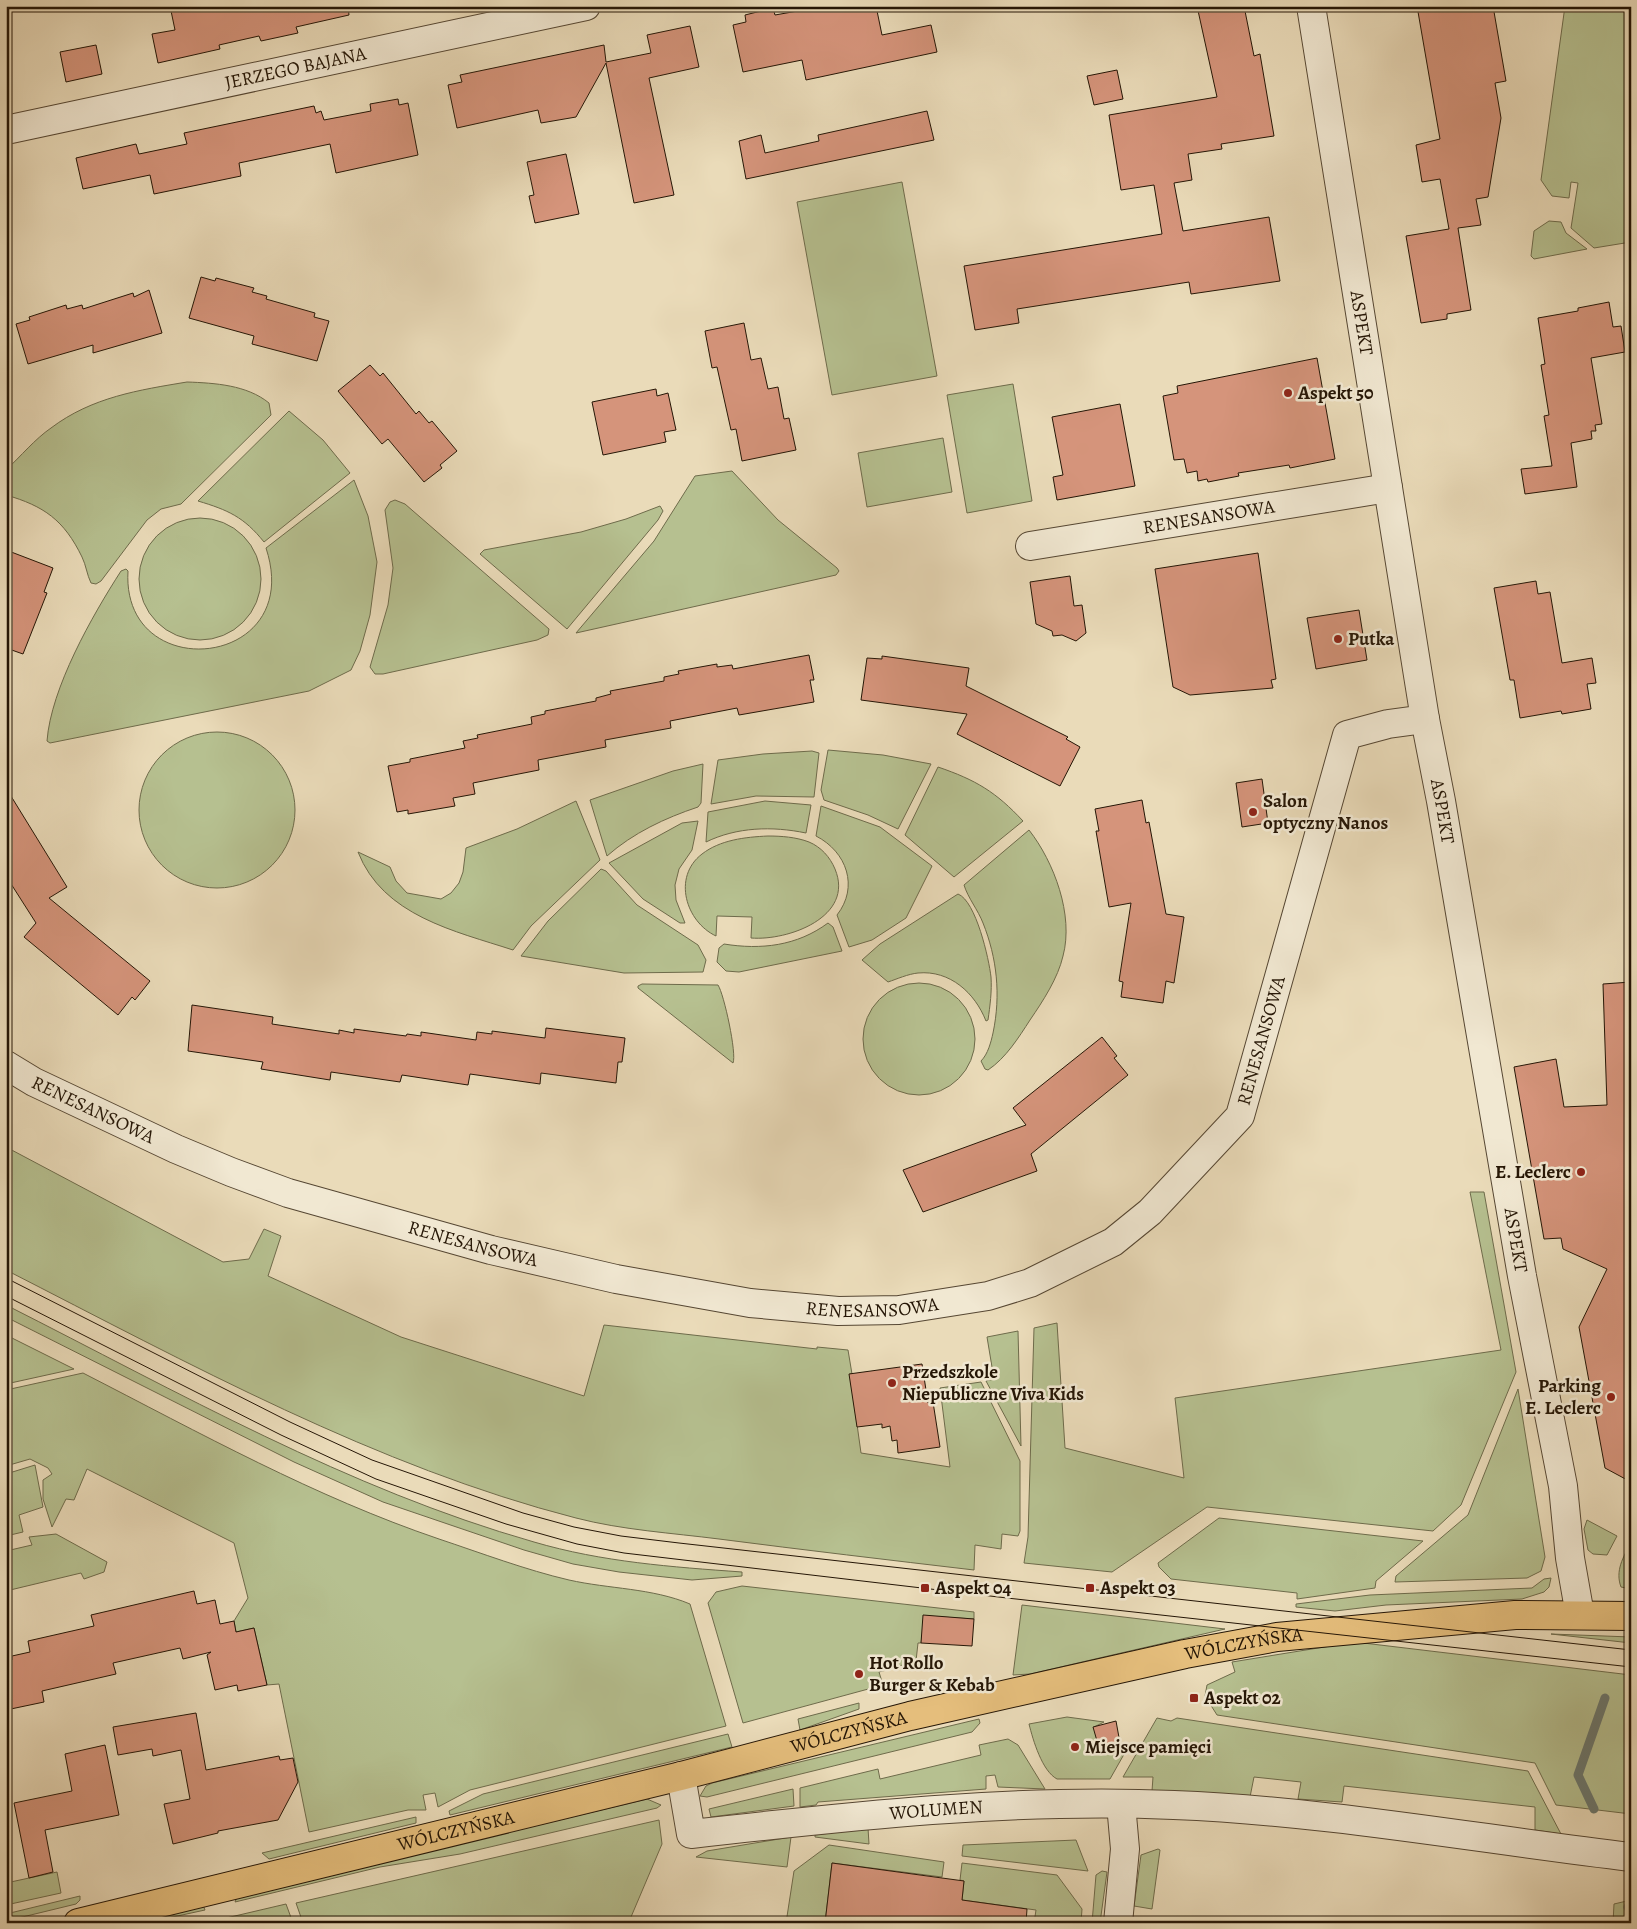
<svg xmlns="http://www.w3.org/2000/svg" width="1637" height="1929" viewBox="0 0 1637 1929" font-family="Alegreya,serif">
<style>
.green{fill:#b6c090;stroke:#6e6b4b}
.lines{fill:none;stroke-linecap:round;stroke-linejoin:round}
.stream{stroke:#6b786f;stroke-width:9}
.building{fill:#d5947b;stroke:#251606}
.minor-casing{stroke:#564733;stroke-width:30}
.major-casing{stroke:#251606;stroke-width:30}
.minor{stroke:#f1e8d2;stroke-width:28}
.major{stroke:#e5be7c;stroke-width:28}
.tram{stroke:#251606;stroke-width:1}
.poi-dot{fill:#8f2418;stroke:#f1e8d2;stroke-width:2}
.labels{text-anchor:middle;dominant-baseline:central;stroke-width:5;stroke-linejoin:round;paint-order:stroke}
.street-label{font-size:19px;fill:#251606;stroke:#f1e8d2}
.poi-label{font-size:19px;font-weight:bold;fill:#251606;stroke:#f1e8d2;text-anchor:start}
</style>
<rect width="100%" height="100%" fill="#eadbb9"/>
<filter id="stains"><feTurbulence type="fractalNoise" baseFrequency=".004" numOctaves="4"/><feColorMatrix values="0 0 0 0 .2 0 0 0 0 .09 0 0 0 0 .02 0 0 0 .5 -.17"/></filter>
<radialGradient id="worn" r=".72"><stop offset=".6" stop-color="#630" stop-opacity="0"/><stop offset="1" stop-color="#630" stop-opacity=".3"/></radialGradient>
<!-- green -->
<path class="green" d="M 1565,6 L 1621,6 L 1631,18 L 1631,242 L 1594,248 L 1571,228 L 1578,183 L 1571,182 L 1569,198 L 1552,196 L 1541,180 Z
M 902,182 L 937,376 L 832,395 L 797,202 Z
M 1549,221 L 1561,222 L 1566,233 L 1587,249 L 1534,259 L 1531,256 L 1534,231 Z
M 187,382 C 215,383 247,385 269,403 L 271,415 L 181,504 L 161,509 L 147,520 L 101,581 L 96,584 L 91,583 C 87,575 86,565 82,557 C 64,520 44,506 6,495 L 6,470 C 21,456 35,439 51,428 C 92,397 139,390 187,382 Z
M 1013,384 L 1032,501 L 967,513 L 947,395 Z
M 289,411 L 323,440 L 350,473 L 264,542 C 244,517 228,510 198,501 Z
M 943,438 L 952,492 L 867,507 L 858,453 Z
M 732,471 L 778,520 L 837,568 L 839,571 L 836,575 L 576,633 L 654,541 L 695,476 Z
M 354,480 L 368,516 L 377,562 L 370,615 L 360,651 L 351,670 L 309,691 L 50,743 L 47,741 C 51,688 92,616 121,571 L 126,569 L 128,571 C 121,687 306,669 266,548 Z
M 395,500 L 405,504 L 549,629 L 548,635 L 537,640 L 383,674 L 375,674 L 370,667 L 388,605 L 393,568 L 385,510 L 390,502 Z
M 660,506 L 663,511 L 658,520 L 567,629 L 480,554 L 484,550 L 581,532 L 626,519 Z
M139 579a61 61 0 1 1 122 0a61 61 0 1 1-122 0Z
M139 810a78 78 0 1 1 156 0a78 78 0 1 1-156 0Z
M 828,750 L 883,755 L 931,764 L 898,829 L 868,815 L 824,800 L 821,790 Z
M 812,751 L 819,753 L 814,797 L 756,796 L 711,804 L 718,760 L 763,754 Z
M 703,764 L 701,803 L 698,807 C 665,818 633,833 607,856 L 590,800 L 673,771 Z
M 938,767 C 976,780 996,792 1023,821 L 954,877 L 905,835 Z
M 576,801 L 600,860 L 531,926 L 513,950 C 455,931 383,916 358,852 L 390,867 L 396,881 L 407,893 L 441,899 L 451,893 L 459,883 L 463,872 L 466,848 L 517,829 Z
M 765,801 L 811,805 L 806,833 C 772,826 737,827 706,842 L 708,812 Z
M 821,806 L 880,827 L 932,866 L 906,918 L 872,940 L 849,947 L 837,915 C 859,887 847,852 816,836 Z
M 698,821 L 692,850 L 679,869 L 675,885 L 676,900 L 685,923 L 680,923 L 643,899 L 609,863 L 682,823 Z
M 1029,830 C 1054,862 1074,915 1063,956 C 1058,978 1043,1001 1030,1020 C 1019,1037 1006,1058 988,1070 L 985,1069 L 981,1061 C 988,1054 991,1042 993,1033 C 1001,995 997,958 983,923 C 978,910 968,898 964,885 Z
M 768,836 C 781,836 796,837 809,842 C 821,847 830,857 835,869 C 855,917 788,941 751,938 L 752,917 L 717,916 L 716,936 C 686,922 672,877 702,854 C 720,840 745,837 768,836 Z
M 601,869 L 606,871 L 637,905 L 698,945 L 706,960 L 703,972 L 624,973 L 521,956 L 548,921 Z
M 958,894 C 976,901 989,959 991,977 C 992,991 990,1006 988,1020 L 986,1021 C 975,993 950,970 918,973 C 908,974 897,979 888,982 L 862,960 L 880,944 Z
M 828,923 L 833,927 L 842,951 L 739,972 L 726,971 L 717,962 L 719,948 L 724,944 C 761,950 797,946 828,923 Z
M863 1039a56 56 0 1 1 112 0a56 56 0 1 1-112 0Z
M 642,984 L 718,985 C 724,994 737,1054 733,1063 L 638,988 L 638,986 Z
M 6,1147 L 223,1262 L 249,1259 L 264,1229 L 281,1236 L 268,1276 L 401,1337 L 584,1396 L 604,1325 L 817,1349 L 817,1347 L 848,1350 L 852,1374 L 850,1374 L 861,1453 L 950,1467 L 940,1388 L 981,1382 L 1020,1461 L 1020,1531 L 1018,1536 L 1002,1534 L 1001,1549 L 975,1545 L 974,1570 C 889,1560 804,1550 719,1539 C 672,1533 622,1530 576,1518 C 377,1467 188,1363 6,1270 Z
M 1470,1192 L 1484,1192 L 1516,1372 L 1461,1505 L 1433,1531 L 1207,1507 L 1112,1572 L 1024,1563 L 1028,1537 L 1034,1328 L 1057,1323 L 1065,1448 L 1184,1478 L 1175,1398 L 1501,1350 Z
M 6,1305 C 178,1392 348,1489 534,1542 C 602,1562 672,1567 742,1572 L 742,1576 L 692,1580 L 619,1572 L 573,1564 L 524,1550 L 383,1502 L 294,1462 L 6,1317 Z
M 1018,1331 L 1021,1446 L 986,1381 L 994,1379 L 987,1337 Z
M 6,1335 L 74,1369 L 6,1384 Z
M 83,1373 C 200,1433 315,1497 439,1539 C 481,1553 526,1570 569,1580 C 609,1589 652,1588 690,1604 L 726,1726 L 470,1790 L 438,1807 L 435,1793 L 423,1795 L 426,1810 L 408,1810 L 309,1832 L 279,1684 L 267,1685 L 254,1628 L 236,1632 L 234,1621 L 248,1598 L 234,1543 L 87,1469 L 74,1500 L 66,1499 L 52,1527 L 43,1499 L 43,1480 L 52,1474 L 48,1468 L 30,1459 L 6,1466 L 6,1390 Z
M 1518,1389 L 1545,1557 L 1541,1571 L 1527,1578 L 1395,1582 L 1396,1576 L 1468,1515 Z
M 35,1465 L 43,1507 L 19,1515 L 23,1532 L 6,1536 L 6,1474 Z
M 1219,1518 L 1423,1541 L 1376,1581 L 1375,1588 L 1297,1599 L 1297,1593 L 1171,1579 L 1159,1567 L 1158,1563 Z
M 1587,1520 L 1617,1536 L 1607,1555 L 1593,1554 L 1588,1550 L 1584,1529 Z
M 56,1534 L 107,1562 L 104,1572 L 84,1579 L 81,1573 L 6,1591 L 6,1551 L 32,1545 L 29,1537 Z
M 1631,1543 L 1631,1589 L 1621,1587 C 1615,1571 1623,1557 1631,1543 Z
M 1551,1578 L 1549,1587 L 1544,1592 L 1522,1599 L 1386,1605 L 1335,1611 L 1296,1607 L 1296,1604 L 1370,1595 L 1532,1588 L 1544,1579 Z
M 742,1586 L 974,1612 L 974,1619 L 926,1616 L 921,1643 L 918,1643 L 916,1661 L 879,1672 L 883,1685 L 743,1723 L 708,1603 L 716,1592 Z
M 1022,1605 L 1225,1629 L 1030,1674 L 1013,1675 Z
M 1551,1634 L 1631,1637 L 1631,1643 Z
M 1355,1642 L 1631,1675 L 1631,1814 L 1556,1805 L 1535,1763 L 1217,1715 L 1205,1696 L 1207,1685 L 1235,1672 L 1232,1662 Z
M 859,1703 L 859,1709 L 800,1730 L 798,1719 Z
M 1067,1717 L 1104,1722 L 1094,1727 L 1101,1754 L 1127,1749 L 1110,1779 L 1057,1779 C 1042,1771 1033,1740 1029,1724 Z
M 1157,1718 L 1171,1721 L 1177,1718 L 1528,1771 L 1561,1834 L 1535,1830 L 1535,1807 L 1344,1786 L 1342,1802 L 1298,1799 L 1301,1782 L 1254,1777 L 1250,1797 L 1152,1791 L 1153,1777 L 1123,1777 Z
M 979,1719 L 980,1723 L 972,1732 L 707,1797 L 700,1796 L 706,1786 L 712,1783 Z
M 728,1734 L 732,1747 L 450,1815 L 449,1811 L 483,1794 Z
M 1008,1739 L 1018,1745 L 1045,1789 L 998,1787 L 995,1775 L 986,1776 L 986,1789 L 818,1802 L 816,1805 L 800,1807 L 800,1788 L 878,1769 L 880,1779 L 981,1755 L 979,1745 Z
M 793,1789 L 794,1806 L 711,1817 L 709,1809 Z
M 647,1799 L 661,1805 L 657,1808 L 460,1854 L 380,1867 L 235,1902 L 237,1897 Z
M 416,1817 L 416,1823 L 269,1859 L 262,1853 Z
M 659,1820 L 662,1844 L 631,1917 L 631,1923 L 303,1923 L 296,1903 Z
M 868,1828 L 869,1844 L 815,1837 L 815,1835 Z
M 791,1837 L 787,1867 L 696,1857 L 707,1851 Z
M 1076,1840 L 1088,1871 L 962,1856 L 963,1845 Z
M 829,1845 L 944,1862 L 942,1877 L 832,1863 L 825,1923 L 786,1923 L 794,1871 Z
M 1158,1849 L 1160,1850 L 1152,1909 L 1134,1906 L 1141,1855 Z
M 962,1863 L 1057,1875 L 1082,1909 L 1081,1923 L 1034,1923 L 1036,1910 L 962,1900 L 964,1881 L 960,1880 Z
M 1102,1871 L 1107,1872 L 1100,1923 L 1092,1923 L 1096,1875 Z
M 57,1872 L 61,1893 L 6,1905 L 6,1883 Z
M 80,1896 L 80,1900 L 76,1904 L 6,1921 L 6,1914 Z
M 1631,1900 L 1631,1923 L 1613,1923 L 1614,1904 Z
M 286,1904 L 293,1923 L 205,1923 Z
M 203,1905 L 205,1910 L 145,1923 L 147,1920 Z"/>
<g class="lines">
<!-- stream -->
<path class="stream" d="M 1594,1809 L 1578,1775 L 1605,1698
M 1628,1907 L 1631,1913"/>
</g>
<!-- building -->
<path class="building" d="M 170,6 L 348,6 L 349,15 L 296,27 L 298,33 L 261,41 L 259,36 L 219,45 L 220,49 L 158,63 L 152,34 L 175,30 Z
M 826,6 L 876,6 L 882,35 L 931,25 L 937,52 L 806,80 L 802,60 L 743,72 L 733,25 L 746,22 L 745,15 L 773,8 L 775,15 Z
M 1197,6 L 1244,6 L 1254,56 L 1260,54 L 1274,136 L 1221,144 L 1222,149 L 1188,154 L 1192,180 L 1174,183 L 1183,231 L 1269,217 L 1280,281 L 1191,294 L 1189,282 L 1017,309 L 1019,323 L 975,330 L 964,266 L 1162,234 L 1154,185 L 1121,190 L 1109,115 L 1217,97 Z
M 1417,6 L 1493,6 L 1506,81 L 1495,83 L 1501,118 L 1488,197 L 1476,199 L 1481,225 L 1458,228 L 1471,310 L 1447,314 L 1447,319 L 1421,323 L 1406,236 L 1449,229 L 1440,179 L 1422,182 L 1416,145 L 1440,139 Z
M 690,26 L 699,67 L 649,78 L 674,195 L 634,203 L 606,63 L 576,117 L 541,123 L 538,110 L 457,128 L 448,85 L 462,82 L 460,75 L 604,45 L 606,62 L 651,53 L 647,35 Z
M 96,45 L 102,74 L 66,82 L 60,52 Z
M 1117,70 L 1123,99 L 1094,105 L 1087,76 Z
M 398,99 L 399,105 L 408,103 L 418,155 L 336,173 L 330,144 L 239,163 L 241,176 L 154,194 L 150,175 L 83,189 L 76,158 L 136,144 L 139,154 L 187,144 L 184,133 L 314,106 L 316,113 L 321,111 L 324,120 L 371,111 L 370,104 Z
M 927,111 L 934,140 L 746,179 L 739,141 L 761,135 L 765,153 L 819,141 L 818,135 Z
M 566,154 L 579,214 L 535,223 L 529,196 L 534,195 L 527,162 Z
M 201,277 L 215,281 L 216,278 L 254,288 L 252,292 L 267,296 L 266,299 L 315,313 L 314,317 L 329,321 L 317,361 L 252,344 L 254,336 L 189,318 Z
M 149,290 L 162,333 L 93,353 L 93,345 L 28,364 L 16,324 L 30,320 L 29,317 L 66,305 L 67,309 L 82,305 L 83,309 L 133,293 L 134,297 Z
M 1609,302 L 1613,327 L 1621,326 L 1625,352 L 1591,358 L 1602,424 L 1595,425 L 1596,431 L 1591,431 L 1592,439 L 1571,443 L 1577,487 L 1525,494 L 1521,469 L 1552,466 L 1544,416 L 1549,415 L 1541,365 L 1545,364 L 1538,318 L 1578,311 L 1578,308 Z
M 744,323 L 751,360 L 761,358 L 768,389 L 778,387 L 784,419 L 789,418 L 796,450 L 742,461 L 736,429 L 731,430 L 717,367 L 712,368 L 705,331 Z
M 1317,358 L 1335,459 L 1290,468 L 1289,465 L 1238,473 L 1239,476 L 1208,482 L 1207,479 L 1198,481 L 1197,471 L 1187,473 L 1184,459 L 1174,460 L 1163,396 L 1178,393 L 1177,386 Z
M 370,365 L 380,376 L 383,373 L 416,414 L 419,411 L 429,423 L 432,421 L 457,451 L 440,465 L 442,468 L 424,482 L 388,439 L 382,444 L 338,391 Z
M 656,389 L 657,396 L 668,393 L 676,430 L 664,432 L 666,442 L 603,455 L 592,402 Z
M 1120,404 L 1135,486 L 1057,500 L 1053,477 L 1063,475 L 1052,417 Z
M 6,550 L 53,568 L 44,592 L 47,593 L 23,654 L 6,648 Z
M 1258,553 L 1276,679 L 1271,680 L 1273,688 L 1190,695 L 1173,687 L 1155,569 Z
M 1070,576 L 1074,606 L 1082,605 L 1086,633 L 1076,641 L 1062,635 L 1053,636 L 1052,631 L 1036,624 L 1030,582 Z
M 1536,581 L 1538,594 L 1550,592 L 1562,663 L 1592,658 L 1596,683 L 1587,684 L 1591,709 L 1562,714 L 1561,711 L 1520,718 L 1514,680 L 1510,680 L 1494,588 Z
M 1359,610 L 1367,660 L 1316,669 L 1307,618 Z
M 809,655 L 814,680 L 810,680 L 814,702 L 739,715 L 737,708 L 670,721 L 671,728 L 605,740 L 606,747 L 538,760 L 539,770 L 473,783 L 475,794 L 453,798 L 455,806 L 408,814 L 408,810 L 397,812 L 388,766 L 410,762 L 410,759 L 465,748 L 463,741 L 478,738 L 477,735 L 532,724 L 531,717 L 545,714 L 545,711 L 596,701 L 596,698 L 611,694 L 610,691 L 664,681 L 664,677 L 679,674 L 678,671 L 717,664 L 717,667 L 732,665 L 733,669 Z
M 882,656 L 969,668 L 966,686 L 1068,737 L 1066,739 L 1080,747 L 1060,786 L 957,734 L 967,714 L 861,700 L 867,658 L 882,659 Z
M 1262,779 L 1268,823 L 1242,827 L 1236,783 Z
M 6,788 L 67,887 L 49,898 L 150,981 L 135,1000 L 132,997 L 118,1015 L 24,937 L 36,923 L 6,876 Z
M 1142,800 L 1146,823 L 1149,822 L 1166,914 L 1184,917 L 1174,983 L 1166,981 L 1163,1003 L 1121,997 L 1123,982 L 1119,981 L 1131,903 L 1109,907 L 1096,831 L 1099,831 L 1095,809 Z
M 1631,982 L 1631,1482 L 1605,1468 L 1579,1327 L 1607,1269 L 1563,1249 L 1561,1238 L 1544,1239 L 1514,1067 L 1556,1059 L 1564,1107 L 1607,1105 L 1603,984 Z
M 192,1005 L 273,1017 L 272,1024 L 339,1034 L 339,1030 L 354,1033 L 354,1029 L 406,1036 L 407,1034 L 421,1036 L 421,1032 L 476,1040 L 477,1032 L 492,1034 L 492,1031 L 545,1038 L 546,1028 L 625,1038 L 622,1062 L 618,1062 L 616,1083 L 541,1073 L 540,1084 L 470,1074 L 468,1085 L 402,1075 L 400,1082 L 331,1072 L 330,1080 L 261,1069 L 263,1062 L 188,1051 Z
M 1102,1037 L 1117,1056 L 1114,1058 L 1128,1075 L 1031,1154 L 1037,1171 L 923,1212 L 903,1170 L 1026,1125 L 1013,1108 Z
M 922,1364 L 928,1403 L 933,1402 L 940,1447 L 898,1453 L 897,1440 L 892,1441 L 890,1426 L 882,1428 L 882,1424 L 857,1427 L 849,1374 Z
M 194,1591 L 197,1604 L 215,1600 L 220,1624 L 234,1621 L 236,1632 L 254,1628 L 267,1685 L 238,1691 L 237,1685 L 215,1690 L 207,1655 L 211,1652 L 183,1659 L 180,1648 L 113,1663 L 116,1674 L 42,1691 L 44,1702 L 6,1710 L 6,1661 L 12,1660 L 12,1656 L 30,1652 L 28,1641 L 94,1626 L 91,1615 Z
M 923,1615 L 974,1619 L 972,1646 L 921,1643 Z
M 196,1713 L 206,1770 L 279,1756 L 280,1760 L 293,1758 L 298,1782 L 278,1820 L 218,1831 L 218,1833 L 173,1844 L 164,1804 L 190,1799 L 181,1750 L 153,1756 L 152,1749 L 118,1755 L 113,1727 Z
M 1116,1721 L 1120,1743 L 1099,1748 L 1093,1727 Z
M 105,1745 L 119,1815 L 45,1830 L 53,1872 L 29,1878 L 14,1803 L 72,1791 L 65,1754 Z
M 832,1863 L 964,1881 L 962,1900 L 1027,1909 L 1026,1923 L 825,1923 Z"/>
<g class="lines">
<!-- minor casing -->
<g class="minor-casing">
<g id="minor">
<path id="s1" d="M 1311,6 L 1425,719 L 1441,801 L 1522,1276 L 1563,1486 L 1570,1558 L 1580,1615"/>
<path id="s2" d="M 6,130 L 586,6"/>
<path id="s3" d="M 1030,546 L 1388,488"/>
<path id="s4" d="M 6,1065 L 34,1082 L 176,1149 L 231,1172 L 288,1193 L 491,1250 L 616,1279 L 750,1303 L 838,1311 L 899,1310 L 988,1296 L 1030,1283 L 1113,1242 L 1150,1212 L 1240,1116 L 1347,735 L 1388,724 L 1425,719"/>
<path id="s5" d="M 681,1776 L 691,1834 C 851,1816 1012,1798 1174,1805 C 1327,1811 1478,1839 1631,1857"/>
<path d="M 1118,1923 L 1125,1849 L 1121,1804"/>
</g>
</g>
<!-- major casing -->
<g class="major-casing">
<g id="major">
<path id="s6" d="M 78,1923 L 681,1776 L 910,1716 L 1185,1654 L 1277,1637 L 1515,1615 L 1631,1616"/>
</g>
</g>
<!-- minor -->
<use href="#minor" class="minor"/>
<!-- major -->
<use href="#major" class="major"/>
<!-- tram -->
<path class="tram" d="M 6,1278 L 290,1422 L 372,1460 L 523,1513 L 574,1527 L 621,1536 L 679,1543 L 1631,1650
M 6,1296 L 281,1435 L 376,1479 L 506,1524 L 577,1544 L 624,1553 L 1007,1598 L 1631,1667"/>
</g>
<!-- markers -->
<g class="poi-dot">
<circle cx="1288" cy="393" r="5"/>
<circle cx="1338" cy="639" r="5"/>
<circle cx="1253" cy="812" r="5"/>
<circle cx="1581" cy="1172" r="5"/>
<circle cx="892" cy="1383" r="5"/>
<circle cx="1611" cy="1397" r="5"/>
<rect x="920" y="1583" width="10" height="10" rx="2.5"/>
<rect x="1085" y="1583" width="10" height="10" rx="2.5"/>
<circle cx="859" cy="1674" r="5"/>
<rect x="1189" y="1693" width="10" height="10" rx="2.5"/>
<circle cx="1075" cy="1747" r="5"/>
</g>
<g class="labels">
<!-- street labels -->
<g class="street-label">
<text stroke="none"><textPath href="#s2" startOffset="296">JERZEGO BAJANA</textPath></text>
<text stroke="none"><textPath href="#s1" startOffset="321">ASPEKT</textPath></text>
<text stroke="none"><textPath href="#s3" startOffset="181">RENESANSOWA</textPath></text>
<text stroke="none"><textPath href="#s1" startOffset="816">ASPEKT</textPath></text>
<text stroke="none"><textPath href="#s4" startOffset="1419">RENESANSOWA</textPath></text>
<text stroke="none"><textPath href="#s4" startOffset="98">RENESANSOWA</textPath></text>
<text stroke="none"><textPath href="#s1" startOffset="1251">ASPEKT</textPath></text>
<text stroke="none"><textPath href="#s4" startOffset="502">RENESANSOWA</textPath></text>
<text stroke="none"><textPath href="#s4" startOffset="908">RENESANSOWA</textPath></text>
<text stroke="none"><textPath href="#s6" startOffset="1199">WÓLCZYŃSKA</textPath></text>
<text stroke="none"><textPath href="#s6" startOffset="794">WÓLCZYŃSKA</textPath></text>
<text stroke="none"><textPath href="#s5" startOffset="305">WOLUMEN</textPath></text>
<text stroke="none"><textPath href="#s6" startOffset="389">WÓLCZYŃSKA</textPath></text>
</g>
<!-- poi labels -->
<g class="poi-label">
<text x="1298" y="393">Aspekt 50</text>
<text x="1348" y="639">Putka</text>
<text x="1263" y="801">Salon<tspan x="1263" dy="22">optyczny Nanos</tspan></text>
<text x="1571" y="1172" text-anchor="end">E. Leclerc</text>
<text x="902" y="1372">Przedszkole<tspan x="902" dy="22">Niepubliczne Viva Kids</tspan></text>
<text x="1601" y="1386" text-anchor="end">Parking<tspan x="1601" dy="22">E. Leclerc</tspan></text>
<text x="935" y="1588">Aspekt 04</text>
<text x="1100" y="1588">Aspekt 03</text>
<text x="869" y="1663">Hot Rollo<tspan x="869" dy="22">Burger &amp; Kebab</tspan></text>
<text x="1204" y="1698">Aspekt 02</text>
<text x="1085" y="1747">Miejsce pamięci</text>
</g>
</g>
<!-- margin -->
<rect width="1637" height="1929" fill="none" stroke="#eadbb9" stroke-width="25"/>
<rect x="8" y="8" width="1622" height="1914" fill="none" stroke="#251606" stroke-width="2.5"/>
<rect x="12" y="12" width="1612" height="1904" fill="none" stroke="#251606"/>
<rect width="100%" height="100%" filter="url(#stains)"/>
<rect width="100%" height="100%" fill="url(#worn)"/>
</svg>
